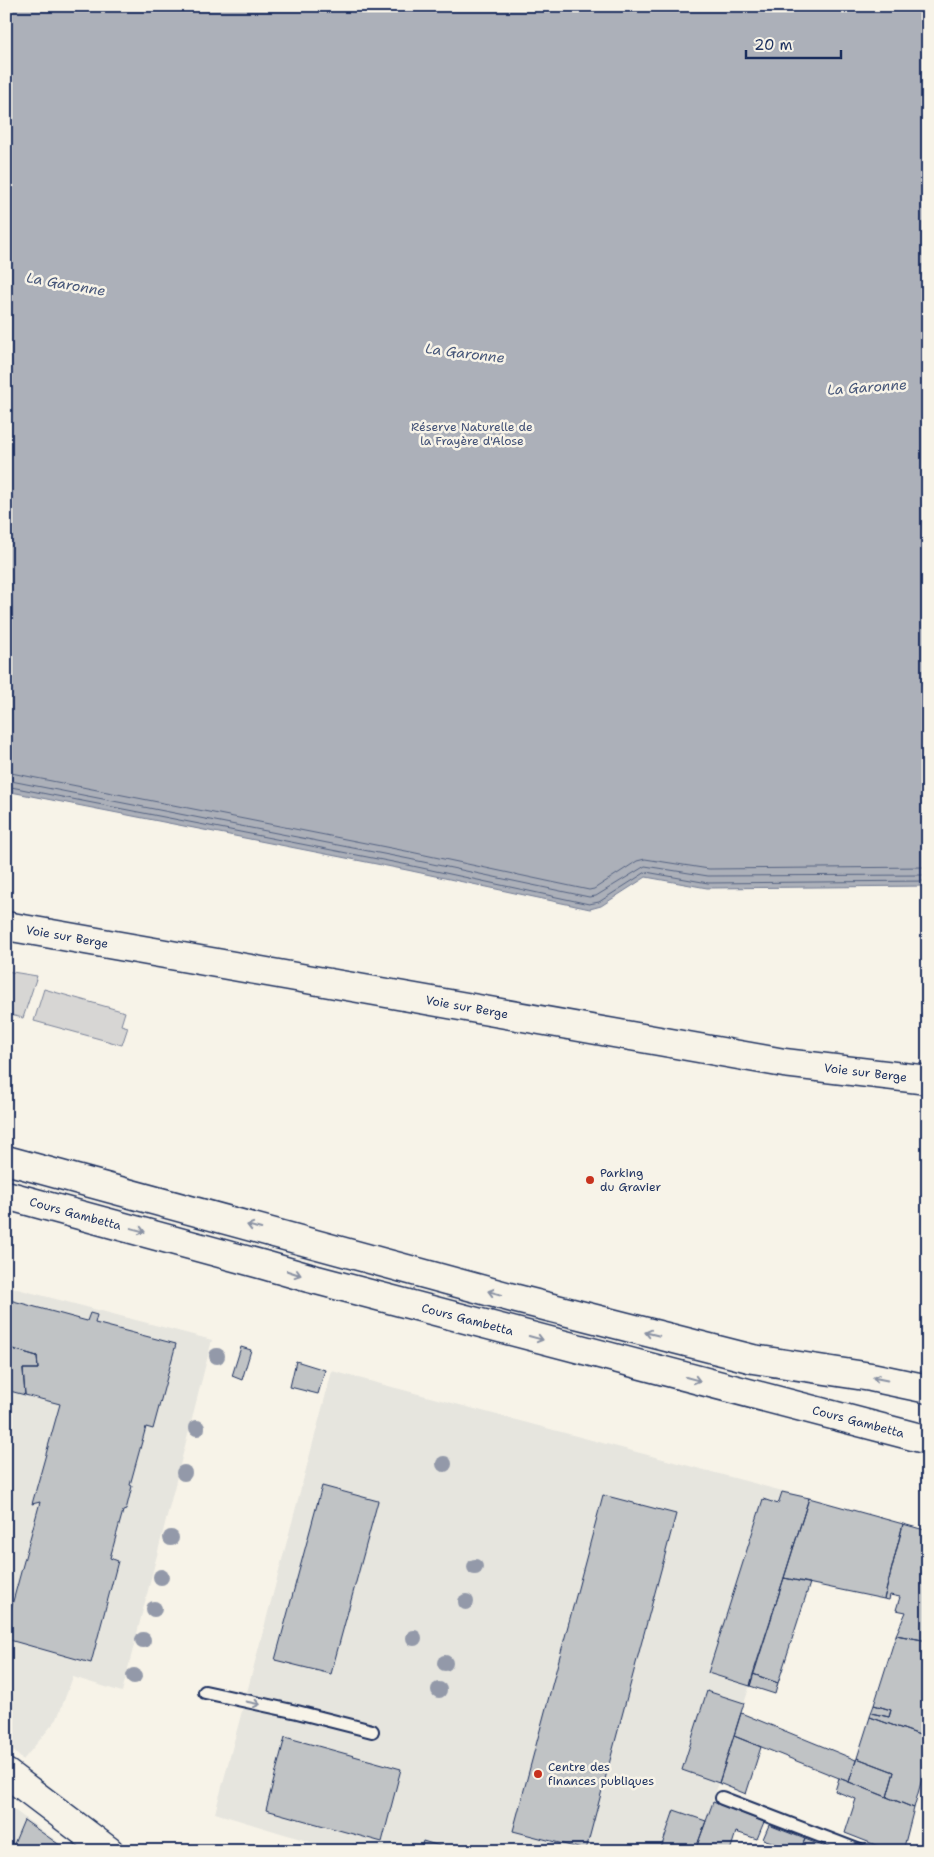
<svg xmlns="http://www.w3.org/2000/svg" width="934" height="1857" viewBox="0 0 934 1857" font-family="'Shantell Sans',sans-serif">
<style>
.built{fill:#e6e5de}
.green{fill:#d7d6d4;stroke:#798299}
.water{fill:#acb0b9;stroke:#727c95}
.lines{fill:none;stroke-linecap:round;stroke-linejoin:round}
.shore{stroke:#556382;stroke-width:1}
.building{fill:#c0c3c5;stroke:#1b2f5e}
.service-casing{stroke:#1b2f5e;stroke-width:16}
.tertiary-casing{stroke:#1b2f5e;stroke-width:31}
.secondary-casing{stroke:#1b2f5e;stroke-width:31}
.primary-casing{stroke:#1b2f5e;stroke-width:31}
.service{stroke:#f7f3e8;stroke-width:12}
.tertiary{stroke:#f7f3e8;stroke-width:28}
.secondary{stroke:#f7f3e8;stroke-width:28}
.primary{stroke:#f7f3e8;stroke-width:28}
.tree{fill:#9399a9}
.oneway{stroke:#8991a3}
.poi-dot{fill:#c8321e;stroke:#f7f3e8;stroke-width:2}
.labels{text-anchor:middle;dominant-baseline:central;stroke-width:5;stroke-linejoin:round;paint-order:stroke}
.park-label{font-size:12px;fill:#415076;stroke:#f7f3e8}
.street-label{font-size:12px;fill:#1b2f5e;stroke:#f7f3e8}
.poi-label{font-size:12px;fill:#1b2f5e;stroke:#f7f3e8;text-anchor:start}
.water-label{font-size:14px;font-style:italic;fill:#465679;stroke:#f7f3e8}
</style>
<rect width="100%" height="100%" fill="#f7f3e8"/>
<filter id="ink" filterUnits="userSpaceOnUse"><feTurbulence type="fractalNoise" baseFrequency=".02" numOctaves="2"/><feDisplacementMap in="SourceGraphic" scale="10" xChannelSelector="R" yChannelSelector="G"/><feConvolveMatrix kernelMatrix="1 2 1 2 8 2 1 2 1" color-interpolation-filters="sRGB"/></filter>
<g filter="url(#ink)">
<!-- built -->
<path class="built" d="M 6,1286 L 212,1340 L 122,1692 L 73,1677 L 57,1719 L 23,1760 L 6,1744 Z
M 332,1371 L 809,1498 L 719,1783 L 695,1851 L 340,1851 L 215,1813 Z
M 6,1804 L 70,1851 L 6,1851 Z"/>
<!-- green -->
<path class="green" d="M 6,971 L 37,976 L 23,1018 L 6,1014 Z
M 44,989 L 125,1012 L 121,1025 L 128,1027 L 122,1045 L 34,1021 Z"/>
<!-- water -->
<path class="water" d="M 6,6 L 928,6 L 928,886 L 707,888 L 646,877 L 601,906 L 590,909 L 407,870 L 6,791 Z"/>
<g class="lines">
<!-- shore -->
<path class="shore" d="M 6,772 L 411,852 L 589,890 L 594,889 L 637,861 L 645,859 L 709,869 L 928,867
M 6,780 L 409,859 L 589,897 L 596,896 L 645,866 L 708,876 L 928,875
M 6,786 L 408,865 L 589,904 L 599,902 L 646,872 L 708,883 L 928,881"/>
</g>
<!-- building -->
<path class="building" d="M 6,1299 L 87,1321 L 90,1313 L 97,1315 L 95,1323 L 176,1344 L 153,1429 L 146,1427 L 130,1485 L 132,1486 L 126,1510 L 123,1511 L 110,1558 L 118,1561 L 91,1663 L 6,1639 L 6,1627 L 40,1502 L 32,1504 L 60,1404 L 25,1395 L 23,1369 L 38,1369 L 37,1356 L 6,1347 Z
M 6,1347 L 37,1356 L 38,1369 L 23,1369 L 25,1395 L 6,1390 Z
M 241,1347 L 251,1350 L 242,1380 L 232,1376 Z
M 296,1361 L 325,1370 L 318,1394 L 290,1387 Z
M 322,1486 L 378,1501 L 331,1674 L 275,1660 Z
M 782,1492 L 809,1498 L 750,1686 L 708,1673 L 763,1499 L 778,1504 Z
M 603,1495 L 676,1514 L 586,1850 L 513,1831 Z
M 809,1498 L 903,1524 L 884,1599 L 784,1578 Z
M 903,1524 L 928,1531 L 928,1641 L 896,1635 L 906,1612 L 896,1610 L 900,1597 L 890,1595 L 889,1600 L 884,1599 Z
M 784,1578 L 810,1583 L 778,1683 L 753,1674 Z
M 896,1635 L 928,1641 L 928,1738 L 870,1717 L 871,1713 L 889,1717 L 891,1710 L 874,1705 Z
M 753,1674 L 778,1683 L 775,1694 L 750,1686 Z
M 707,1691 L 744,1703 L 719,1783 L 682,1770 Z
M 874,1705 L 891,1710 L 889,1717 L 871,1713 Z
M 741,1713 L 856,1760 L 849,1782 L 734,1736 Z
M 870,1717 L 928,1738 L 928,1757 L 914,1808 L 887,1797 L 894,1772 L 857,1758 Z
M 734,1736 L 761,1747 L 746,1794 L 719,1783 Z
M 285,1737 L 401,1769 L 382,1842 L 266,1810 Z
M 857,1758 L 894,1772 L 887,1797 L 849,1782 Z
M 839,1778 L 914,1808 L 903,1851 L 891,1851 L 845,1833 L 856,1799 L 835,1791 Z
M 713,1802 L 764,1822 L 757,1839 L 736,1832 L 730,1851 L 695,1851 Z
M 674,1810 L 706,1821 L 695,1851 L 660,1851 Z
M 24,1820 L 61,1846 L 59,1851 L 11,1851 Z
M 769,1825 L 805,1839 L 800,1851 L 791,1851 L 791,1849 L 763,1839 Z
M 805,1839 L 835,1851 L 800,1851 Z
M 423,1841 L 456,1851 L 420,1851 Z
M 353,1845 L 371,1851 L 351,1851 Z"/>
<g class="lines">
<!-- service casing -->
<g class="service-casing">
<path id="service" d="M 205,1692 L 297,1712 L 372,1731
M 722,1798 L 860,1851"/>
</g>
<!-- tertiary casing -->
<g class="tertiary-casing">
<path id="tertiary" d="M 6,1773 L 109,1851"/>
</g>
<!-- secondary casing -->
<g class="secondary-casing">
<g id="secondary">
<path d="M 6,1160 L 513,1298 L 753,1359 L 871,1377 L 928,1389"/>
<path id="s1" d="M 6,1195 L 264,1265 L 309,1278 L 928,1440"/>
</g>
</g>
<!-- primary casing -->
<g class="primary-casing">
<g id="primary">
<path id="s2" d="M 6,926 L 784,1063 L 928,1080"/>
</g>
</g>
<!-- service -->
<use href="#service" class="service"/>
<!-- tertiary -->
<use href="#tertiary" class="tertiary"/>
<!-- secondary -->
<use href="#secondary" class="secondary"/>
<!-- primary -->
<use href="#primary" class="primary"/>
</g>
<!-- trees -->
<g class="tree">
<circle cx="217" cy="1356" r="8"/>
<circle cx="197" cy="1428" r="8"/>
<circle cx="444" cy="1464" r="8"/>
<circle cx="184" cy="1473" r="8"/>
<circle cx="171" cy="1538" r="8"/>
<circle cx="475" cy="1567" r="8"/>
<circle cx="161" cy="1577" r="8"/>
<circle cx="466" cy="1602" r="8"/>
<circle cx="154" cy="1609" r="8"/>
<circle cx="414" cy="1638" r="8"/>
<circle cx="143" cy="1640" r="8"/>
<circle cx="445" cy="1663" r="8"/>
<circle cx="134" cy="1676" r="8"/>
<circle cx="439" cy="1690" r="8"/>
</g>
<!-- one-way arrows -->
<defs><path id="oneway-shaft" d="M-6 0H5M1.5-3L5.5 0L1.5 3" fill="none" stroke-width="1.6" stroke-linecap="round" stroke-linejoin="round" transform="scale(1.25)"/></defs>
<g class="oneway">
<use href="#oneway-shaft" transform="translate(254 1227) rotate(-165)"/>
<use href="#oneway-shaft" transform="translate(138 1230) rotate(15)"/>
<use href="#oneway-shaft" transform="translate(294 1273) rotate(18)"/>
<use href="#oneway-shaft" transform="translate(495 1293) rotate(-165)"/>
<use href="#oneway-shaft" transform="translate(652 1334) rotate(-166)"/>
<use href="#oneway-shaft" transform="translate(536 1338) rotate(15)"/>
<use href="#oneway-shaft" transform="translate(693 1379) rotate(15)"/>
<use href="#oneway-shaft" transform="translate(880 1379) rotate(-169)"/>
<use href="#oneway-shaft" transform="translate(253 1703) rotate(12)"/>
</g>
</g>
<!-- markers -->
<g class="poi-dot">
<circle cx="590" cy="1180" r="5"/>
<circle cx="538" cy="1774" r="5"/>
</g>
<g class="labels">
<!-- park labels -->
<g class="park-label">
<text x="472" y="427">Réserve Naturelle de<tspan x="472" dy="14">la Frayère d'Alose</tspan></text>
</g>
<!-- street labels -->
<g class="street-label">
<text stroke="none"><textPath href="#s2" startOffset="62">Voie sur Berge</textPath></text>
<text stroke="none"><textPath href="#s2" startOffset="468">Voie sur Berge</textPath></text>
<text stroke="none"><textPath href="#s2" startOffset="872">Voie sur Berge</textPath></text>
<text stroke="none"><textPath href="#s1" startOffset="72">Cours Gambetta</textPath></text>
<text stroke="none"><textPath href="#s1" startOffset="478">Cours Gambetta</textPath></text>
<text stroke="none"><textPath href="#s1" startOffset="882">Cours Gambetta</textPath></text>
</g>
<!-- poi labels -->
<g class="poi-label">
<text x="600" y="1173">Parking<tspan x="600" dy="14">du Gravier</tspan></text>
<text x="548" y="1767">Centre des<tspan x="548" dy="14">finances publiques</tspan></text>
</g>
<!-- water labels -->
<g class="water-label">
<text transform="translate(66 284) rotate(10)">La Garonne</text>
<text transform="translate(465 353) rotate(7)">La Garonne</text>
<text transform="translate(867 387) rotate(-4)">La Garonne</text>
</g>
</g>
<!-- margin -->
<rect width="934" height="1857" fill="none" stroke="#f7f3e8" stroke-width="25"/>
<rect x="12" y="12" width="909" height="1832" fill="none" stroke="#1b2f5e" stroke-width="2" filter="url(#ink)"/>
<!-- scale -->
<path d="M746 50v8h95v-8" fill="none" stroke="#1b2f5e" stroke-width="2.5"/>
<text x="754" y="50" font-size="15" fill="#1b2f5e" stroke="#f7f3e8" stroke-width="4" paint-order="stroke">20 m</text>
</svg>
